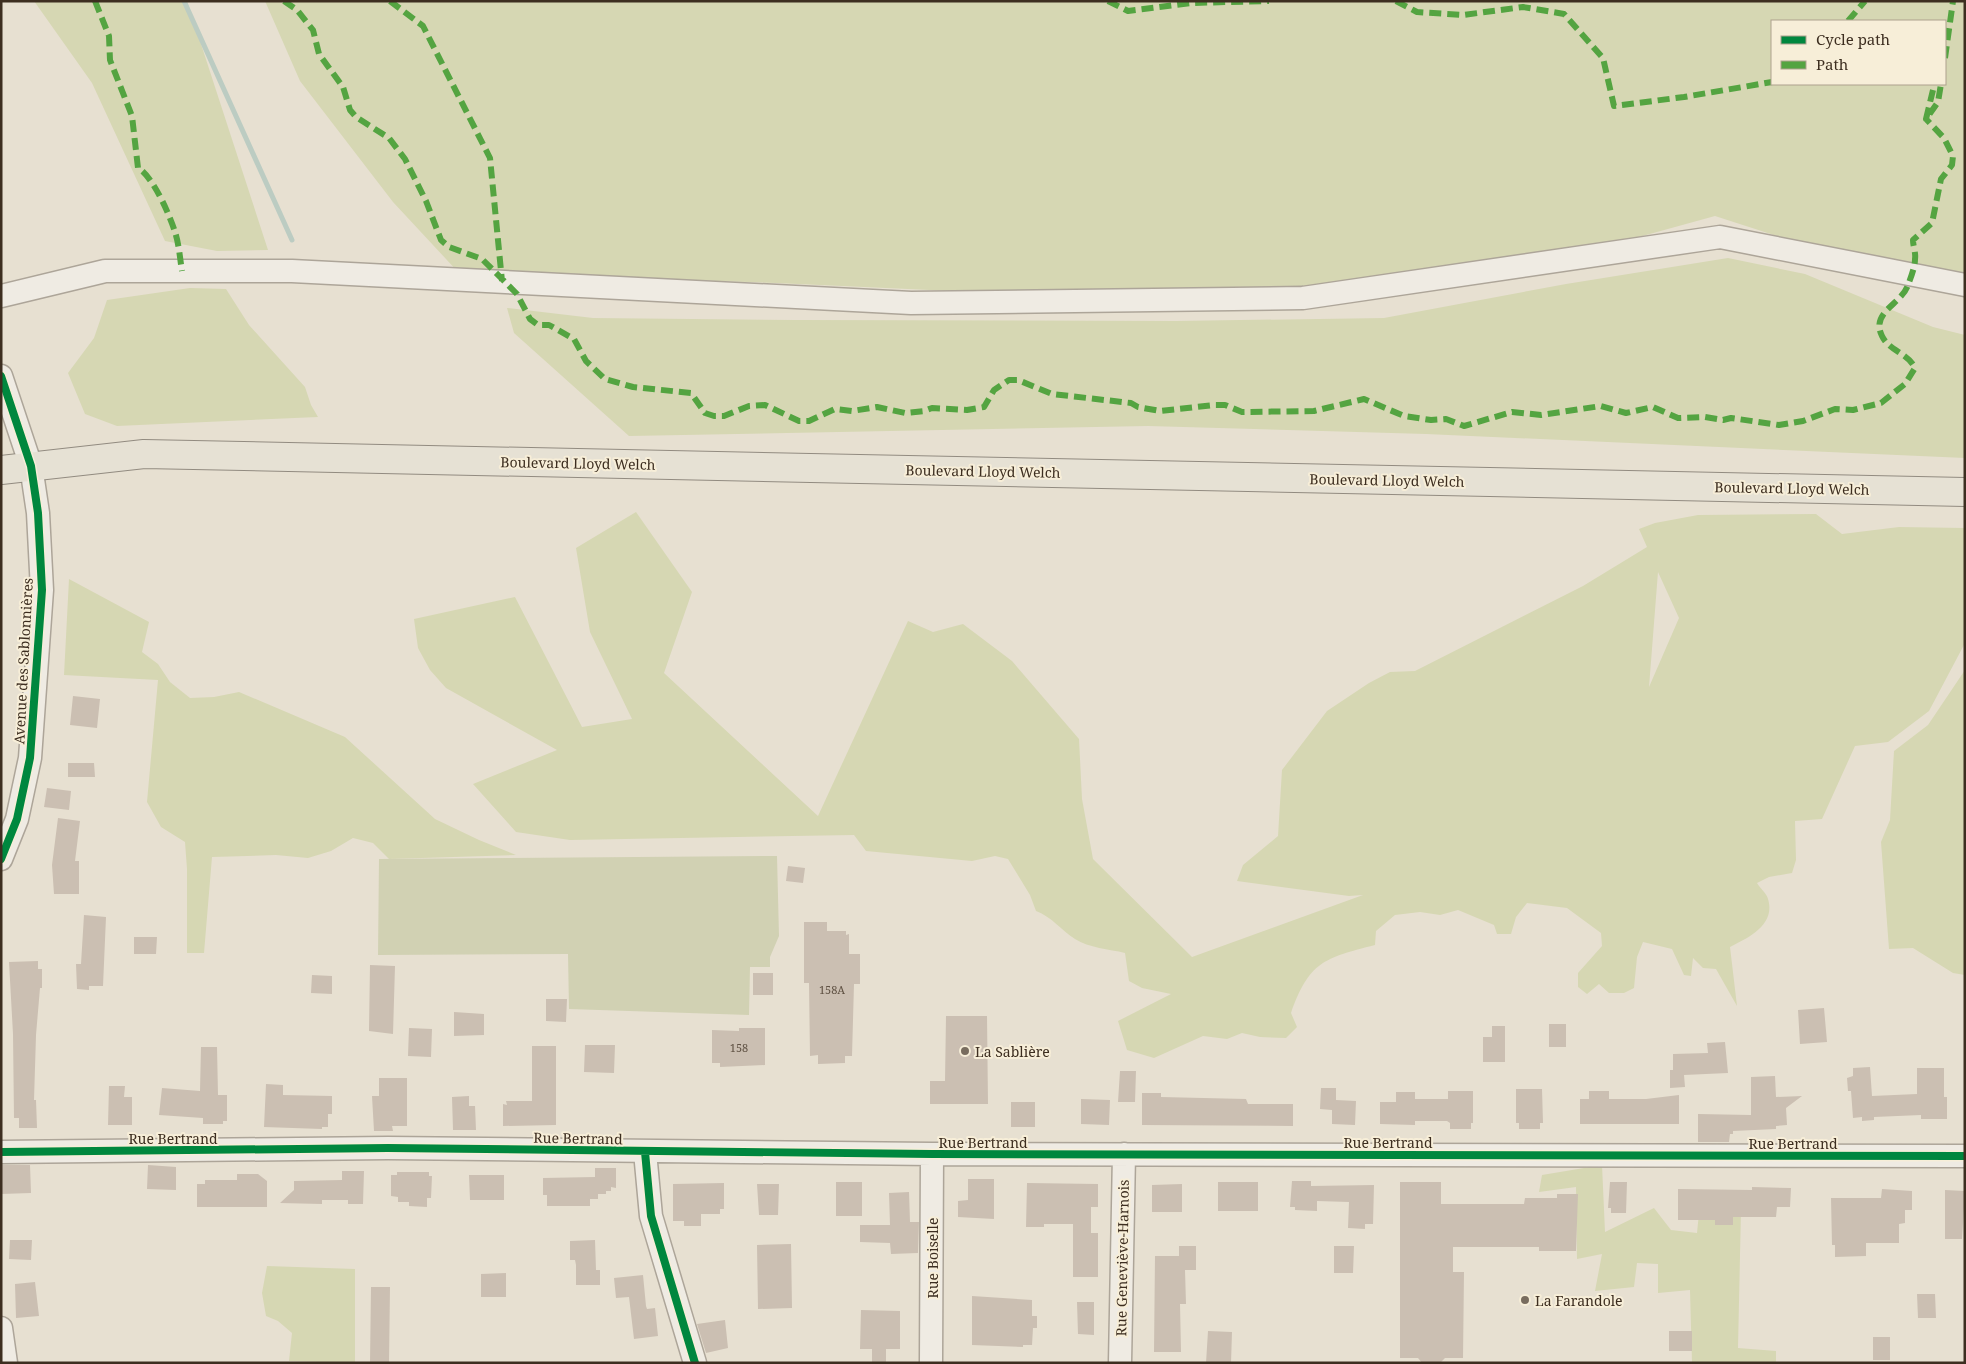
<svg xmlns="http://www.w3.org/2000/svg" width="1966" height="1364" viewBox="0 0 1966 1364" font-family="'Noto Serif',serif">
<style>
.green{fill:#d6d7b3;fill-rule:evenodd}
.cemetery{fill:#d1d1b3}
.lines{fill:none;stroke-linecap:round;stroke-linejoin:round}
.stream{stroke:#bcccc2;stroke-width:5}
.building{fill:#cbbfb2}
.minor-casing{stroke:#ada599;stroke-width:25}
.major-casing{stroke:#928b80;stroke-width:30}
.minor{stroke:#efebe3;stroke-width:22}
.major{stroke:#e6e1d4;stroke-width:28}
.quiet{stroke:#54a441;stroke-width:6;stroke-dasharray:12 6;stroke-linecap:butt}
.cycleway-casing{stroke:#f7eed8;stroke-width:11}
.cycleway{stroke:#00873e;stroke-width:8}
.poi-dot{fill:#786c5e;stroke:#f7eed8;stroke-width:2}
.labels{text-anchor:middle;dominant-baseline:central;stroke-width:4;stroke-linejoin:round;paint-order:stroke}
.number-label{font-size:11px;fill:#605244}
.street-label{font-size:14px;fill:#3d2e20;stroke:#f7eed8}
.poi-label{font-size:14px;fill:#3d2e20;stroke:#f7eed8;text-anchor:start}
</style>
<rect width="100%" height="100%" fill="#e7e0d1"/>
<!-- green -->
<path class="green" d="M 34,1 L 187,1 L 268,250 L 217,251 L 165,241 L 92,83 Z
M 265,1 L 1965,1 L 1965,278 L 1925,284 L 1715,216 L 1559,259 L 1424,288 L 1084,297 L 776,283 L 459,273 L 393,202 L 300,81 ZM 1772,21 L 1945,21 L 1945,84 L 1772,84 Z
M 1728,258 L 1805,274 L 1933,327 L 1965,335 L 1965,458 L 1426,434 L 1148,426 L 629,436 L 514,333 L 507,308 L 593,318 L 796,320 L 1176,321 L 1384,318 L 1566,284 Z
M 190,288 L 226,289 L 249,325 L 305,387 L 311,405 L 318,417 L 117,426 L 85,414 L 68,373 L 94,338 L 107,300 Z
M 636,512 L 692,592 L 664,673 L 818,816 L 908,621 L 933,632 L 963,624 L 1012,661 L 1079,739 L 1082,799 L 1093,859 L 1192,957 L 1363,895 L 1349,896 L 1237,881 L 1243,865 L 1278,836 L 1282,770 L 1327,711 L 1369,683 L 1390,672 L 1415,671 L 1583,586 L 1647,547 L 1639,529 L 1655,523 L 1698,515 L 1816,514 L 1842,534 L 1899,527 L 1965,528 L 1965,643 L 1929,711 L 1888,742 L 1855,746 L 1822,819 L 1795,821 L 1796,860 L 1792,873 L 1769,877 L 1757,883 C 1760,888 1767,894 1768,899 C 1776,925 1748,938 1730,947 L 1737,1006 L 1716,969 L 1703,968 L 1693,958 L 1691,976 L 1684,975 L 1672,949 L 1643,942 L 1637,957 L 1634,988 L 1624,993 L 1609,993 L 1599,984 L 1587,994 L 1578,987 L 1578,973 L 1602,946 L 1601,933 L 1567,908 L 1527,903 L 1516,917 L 1511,934 L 1497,934 L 1494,925 L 1458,910 L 1440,915 L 1420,912 L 1395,915 L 1376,931 L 1375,945 C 1324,958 1309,962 1291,1013 L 1297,1027 L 1286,1038 L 1260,1037 L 1242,1033 L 1227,1039 L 1203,1036 L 1154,1058 L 1127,1050 L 1118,1021 L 1171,994 L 1142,988 L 1129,981 L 1125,953 C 1109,949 1089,948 1075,939 C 1061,930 1052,917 1036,911 L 1030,895 L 1008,859 L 995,856 L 972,861 L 866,851 L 854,835 L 570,840 L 516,832 L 473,784 L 557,750 L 446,688 L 430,670 L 418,648 L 414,619 L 515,597 L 582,727 L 632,719 L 590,632 L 576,548 ZM 1658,572 L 1679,618 L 1649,687 Z
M 69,579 L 149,622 L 142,652 L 158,664 L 170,682 L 190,698 L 214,697 L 239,692 L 345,737 L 435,819 L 479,840 L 516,855 L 389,859 L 373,843 L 353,838 L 331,851 L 308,858 L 276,855 L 212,857 L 204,953 L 187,953 L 187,869 L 185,842 L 161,827 L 147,802 L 158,680 L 64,675 Z
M 1965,670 L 1965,975 L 1953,973 L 1913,948 L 1889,949 L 1881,842 L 1890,820 L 1894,751 L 1928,725 Z
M 1602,1165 L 1605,1232 L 1654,1208 L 1671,1230 L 1697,1233 L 1700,1203 L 1741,1210 L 1738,1348 L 1776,1351 L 1776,1363 L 1692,1363 L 1690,1290 L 1658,1293 L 1658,1264 L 1637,1263 L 1634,1287 L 1595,1291 L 1602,1254 L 1577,1259 L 1576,1187 L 1539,1192 L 1542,1175 Z
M 267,1266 L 355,1269 L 355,1363 L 289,1361 L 292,1333 L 278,1321 L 266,1316 L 262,1293 Z"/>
<!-- cemetery -->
<path class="cemetery" d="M 777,856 L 779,936 L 770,957 L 770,967 L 750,967 L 749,1015 L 569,1009 L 568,954 L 378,955 L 379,859 Z"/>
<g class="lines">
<!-- stream -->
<path class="stream" d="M 184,1 L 292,240"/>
</g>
<!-- building -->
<path class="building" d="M 73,696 L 100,699 L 97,728 L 70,725 Z
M 68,763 L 94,763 L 95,777 L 68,777 Z
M 47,788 L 71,791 L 69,810 L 44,807 Z
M 58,818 L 80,821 L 75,861 L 79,861 L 79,894 L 54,894 L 52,865 Z
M 788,866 L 805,868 L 803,883 L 786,881 Z
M 84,915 L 106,917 L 103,986 L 89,986 L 89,990 L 77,989 L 76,964 L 81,964 Z
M 804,922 L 827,922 L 827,931 L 846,931 L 846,935 L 849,934 L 849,954 L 860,954 L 860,984 L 854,984 L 852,1056 L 845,1056 L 845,1063 L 818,1064 L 818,1055 L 810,1056 L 809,983 L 804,983 Z
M 134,937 L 157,937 L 156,954 L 134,954 Z
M 38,961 L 38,969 L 42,969 L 42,988 L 40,988 L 36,1035 L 34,1100 L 36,1100 L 37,1128 L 19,1128 L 19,1118 L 14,1118 L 13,1034 L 9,962 Z
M 370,965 L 395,966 L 393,1034 L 369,1031 Z
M 753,973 L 773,973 L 773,995 L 753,995 Z
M 312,975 L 332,976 L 332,994 L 311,993 Z
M 546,999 L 567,999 L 566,1022 L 546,1021 Z
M 1824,1008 L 1827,1042 L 1800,1044 L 1798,1010 Z
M 454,1012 L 484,1014 L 484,1035 L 454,1036 Z
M 946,1016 L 987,1016 L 988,1104 L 930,1104 L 930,1081 L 945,1081 Z
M 1549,1024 L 1566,1024 L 1566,1047 L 1549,1047 Z
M 1492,1026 L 1505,1026 L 1505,1062 L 1483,1062 L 1483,1037 L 1492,1037 Z
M 409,1028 L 432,1029 L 431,1057 L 408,1056 Z
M 739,1028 L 765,1028 L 765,1065 L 720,1067 L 720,1063 L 712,1063 L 712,1030 L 739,1031 Z
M 1725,1042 L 1728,1073 L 1684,1075 L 1685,1087 L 1670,1088 L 1670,1070 L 1673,1070 L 1673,1054 L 1708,1053 L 1707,1043 Z
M 585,1045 L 615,1045 L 614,1073 L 584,1072 Z
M 532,1046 L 556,1046 L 556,1125 L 503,1126 L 503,1104 L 507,1105 L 506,1101 L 532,1101 Z
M 201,1047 L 217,1047 L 218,1095 L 227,1095 L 227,1121 L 223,1121 L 223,1124 L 203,1124 L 203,1118 L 159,1115 L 162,1088 L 200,1091 Z
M 1870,1067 L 1872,1096 L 1917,1094 L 1917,1068 L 1944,1068 L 1944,1097 L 1947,1097 L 1947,1119 L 1921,1119 L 1921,1115 L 1874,1117 L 1874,1120 L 1862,1121 L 1862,1117 L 1853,1118 L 1851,1091 L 1848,1091 L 1847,1078 L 1853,1076 L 1853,1068 Z
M 1120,1071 L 1136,1071 L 1135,1102 L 1118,1102 Z
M 1775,1076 L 1776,1097 L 1802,1096 L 1786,1108 L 1787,1125 L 1776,1126 L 1776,1129 L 1733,1131 L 1733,1134 L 1730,1134 L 1729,1142 L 1698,1142 L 1698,1114 L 1751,1115 L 1751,1077 Z
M 379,1078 L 407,1078 L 407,1126 L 392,1126 L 393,1131 L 374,1131 L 372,1096 L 379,1096 Z
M 266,1084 L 283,1085 L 283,1095 L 332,1096 L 332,1114 L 328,1114 L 328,1127 L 322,1127 L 322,1129 L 264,1127 Z
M 109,1086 L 125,1086 L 124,1097 L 132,1097 L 132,1125 L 108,1125 Z
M 1321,1088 L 1336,1088 L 1336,1100 L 1356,1101 L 1355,1125 L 1332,1124 L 1332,1110 L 1320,1109 Z
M 1516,1089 L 1542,1089 L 1543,1123 L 1540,1123 L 1540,1129 L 1519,1129 L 1519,1123 L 1516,1123 Z
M 1448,1091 L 1473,1091 L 1473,1123 L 1471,1123 L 1471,1129 L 1450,1129 L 1450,1123 L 1447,1121 L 1415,1121 L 1415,1125 L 1380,1124 L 1380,1102 L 1396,1102 L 1396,1092 L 1415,1092 L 1415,1099 L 1448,1099 Z
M 1589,1091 L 1609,1091 L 1609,1099 L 1646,1099 L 1679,1095 L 1679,1124 L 1580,1124 L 1580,1099 L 1589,1099 Z
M 1142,1093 L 1161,1093 L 1161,1097 L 1246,1099 L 1248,1104 L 1293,1104 L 1293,1126 L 1142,1125 Z
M 469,1096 L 469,1106 L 475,1106 L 476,1130 L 453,1130 L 452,1097 Z
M 1081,1099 L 1110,1100 L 1109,1125 L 1081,1124 Z
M 1011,1102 L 1035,1102 L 1035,1127 L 1011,1127 Z
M 1,1165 L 30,1165 L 31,1193 L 1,1194 Z
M 148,1165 L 176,1167 L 176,1190 L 147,1189 Z
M 595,1168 L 616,1168 L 616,1188 L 611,1187 L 611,1191 L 606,1191 L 606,1194 L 598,1194 L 598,1199 L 590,1199 L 590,1206 L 547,1206 L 547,1195 L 543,1195 L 543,1178 L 595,1177 Z
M 342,1171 L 364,1171 L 363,1204 L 348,1204 L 348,1200 L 322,1200 L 322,1204 L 280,1203 L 294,1190 L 294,1181 L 342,1180 Z
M 397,1172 L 429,1172 L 429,1176 L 432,1176 L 431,1198 L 427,1198 L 427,1207 L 409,1206 L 409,1202 L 398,1202 L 398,1197 L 391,1196 L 391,1175 L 397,1175 Z
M 237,1174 L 258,1174 L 267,1181 L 267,1207 L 197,1207 L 197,1184 L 205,1184 L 205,1180 L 237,1180 Z
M 469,1175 L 504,1175 L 504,1200 L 470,1200 Z
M 968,1179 L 994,1179 L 994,1219 L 958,1217 L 958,1201 L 968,1200 Z
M 1292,1181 L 1311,1181 L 1311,1186 L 1374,1185 L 1373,1224 L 1365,1224 L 1365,1229 L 1348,1228 L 1349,1202 L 1317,1201 L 1317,1211 L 1295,1210 L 1295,1207 L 1290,1207 Z
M 836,1182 L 862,1182 L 862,1216 L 836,1216 Z
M 1218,1182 L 1258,1182 L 1258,1211 L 1218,1211 Z
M 1400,1182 L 1441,1182 L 1441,1204 L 1524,1204 L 1525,1198 L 1557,1198 L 1557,1194 L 1578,1194 L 1576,1251 L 1539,1251 L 1539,1247 L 1453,1247 L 1453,1272 L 1464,1272 L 1463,1358 L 1445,1358 L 1440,1363 L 1422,1363 L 1418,1358 L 1400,1358 Z
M 1610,1182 L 1627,1182 L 1626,1213 L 1611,1213 L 1611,1208 L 1608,1208 Z
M 724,1183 L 724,1209 L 720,1209 L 720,1214 L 701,1214 L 701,1226 L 684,1226 L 684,1221 L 673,1221 L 673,1184 Z
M 1027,1183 L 1098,1184 L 1098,1207 L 1091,1207 L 1091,1233 L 1098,1233 L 1098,1277 L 1073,1277 L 1073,1224 L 1044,1224 L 1044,1227 L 1026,1227 Z
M 757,1184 L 779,1184 L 778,1215 L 759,1215 Z
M 1182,1184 L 1182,1212 L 1152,1212 L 1152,1185 Z
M 1752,1187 L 1791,1188 L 1790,1207 L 1777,1207 L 1776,1217 L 1733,1217 L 1733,1225 L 1715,1225 L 1715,1220 L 1678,1220 L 1678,1189 L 1752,1190 Z
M 1882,1189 L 1912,1191 L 1912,1210 L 1905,1210 L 1905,1223 L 1899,1224 L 1899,1243 L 1866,1243 L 1866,1256 L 1835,1257 L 1835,1245 L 1832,1245 L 1831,1198 L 1881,1198 Z
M 1945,1190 L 1965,1191 L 1962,1239 L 1945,1239 Z
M 909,1192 L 910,1222 L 919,1222 L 918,1253 L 891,1254 L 890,1243 L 860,1242 L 860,1225 L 890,1225 L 889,1193 Z
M 10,1240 L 32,1240 L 31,1260 L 9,1259 Z
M 595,1240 L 596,1270 L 600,1270 L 600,1285 L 576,1285 L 576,1265 L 575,1260 L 570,1260 L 570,1241 Z
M 791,1244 L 792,1308 L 758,1309 L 757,1245 Z
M 1179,1246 L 1196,1246 L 1196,1270 L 1185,1270 L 1186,1304 L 1180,1304 L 1181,1352 L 1154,1352 L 1155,1256 L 1179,1256 Z
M 1334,1246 L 1354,1246 L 1353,1273 L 1334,1273 Z
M 506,1273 L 506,1297 L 481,1297 L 481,1274 Z
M 643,1275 L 646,1306 L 647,1309 L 655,1308 L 658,1336 L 634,1339 L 629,1297 L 616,1298 L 614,1278 Z
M 35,1282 L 39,1316 L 16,1318 L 15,1284 Z
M 371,1287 L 390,1287 L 389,1363 L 370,1363 Z
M 1917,1294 L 1935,1294 L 1936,1318 L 1918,1318 Z
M 972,1296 L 1032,1300 L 1032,1316 L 1037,1316 L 1037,1328 L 1033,1328 L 1032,1345 L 1023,1345 L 1023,1347 L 972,1345 Z
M 1077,1302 L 1094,1302 L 1094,1335 L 1078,1334 Z
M 861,1310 L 900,1311 L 900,1349 L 886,1349 L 886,1363 L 872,1363 L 872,1349 L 860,1349 Z
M 725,1320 L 728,1348 L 706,1353 L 697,1324 Z
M 1208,1331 L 1232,1332 L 1231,1363 L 1206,1363 Z
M 1669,1331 L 1692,1331 L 1692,1351 L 1669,1351 Z
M 1873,1337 L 1890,1337 L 1890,1360 L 1873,1360 Z"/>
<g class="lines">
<!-- minor casing -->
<g class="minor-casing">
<path id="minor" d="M 1,296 L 105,271 L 292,271 L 911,303 L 1303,298 L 1720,237 L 1965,285
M 1,376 L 31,466 L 38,513 L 42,590 L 30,758 L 17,819 L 1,859
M 1,1152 L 388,1148 L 932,1154 L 1965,1156
M 645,1152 L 651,1216 L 695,1363
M 1,1328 L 6,1363
M 931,1363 L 932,1154
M 1120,1363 L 1124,1154"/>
</g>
<!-- major casing -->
<g class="major-casing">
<path id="major" d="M 1,470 L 144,454 L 1965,492"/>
</g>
<!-- minor -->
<use href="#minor" class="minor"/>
<!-- major -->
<use href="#major" class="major"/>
<!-- quiet -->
<path class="quiet" d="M 95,1 L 109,36 L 110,60 L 132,116 L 138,168 C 153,176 170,216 175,232 C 179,244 180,259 182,271
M 284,1 L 297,10 L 313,30 L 319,54 L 343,87 L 350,110 L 356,117 L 389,138 L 405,159 L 426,201 L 441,240 L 449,247 L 482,259 L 517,294 L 530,319 L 538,325 L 549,325 L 574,339 L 586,361 L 605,379 L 633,387 L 691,393 L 705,413 L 714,416 L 724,416 L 749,406 L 765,405 L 799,421 L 809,421 L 835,409 L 852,411 L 877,407 L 905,413 L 924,411 L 932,408 L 967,410 L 984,407 L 994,390 L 1009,380 L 1018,380 L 1052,394 L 1131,403 L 1138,407 L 1160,411 L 1215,405 L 1225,405 L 1242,412 L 1314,411 L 1364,399 L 1404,416 L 1431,420 L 1446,419 L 1464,426 L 1512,412 L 1541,415 L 1601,406 L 1626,413 L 1653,407 L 1678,418 L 1705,417 L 1723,420 L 1731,418 L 1779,425 L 1803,421 L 1835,409 L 1853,410 L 1881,403 L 1905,384 L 1915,368 C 1908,353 1889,351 1882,336 C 1870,312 1902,304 1908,285 C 1911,277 1915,267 1915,259 C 1916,253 1913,246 1913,240 L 1932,223 L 1941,179 L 1952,165 L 1953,156 L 1944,138 L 1926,119
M 390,1 L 423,26 L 490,158 L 502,281
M 1108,1 L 1128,11 L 1191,3 L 1269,1
M 1396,1 L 1417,12 L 1463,15 L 1523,7 L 1564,14 L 1603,58 L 1614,106 L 1684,97 L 1772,82
M 1848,21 L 1865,1
M 1945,58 L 1953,1
M 1933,90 L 1926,119 L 1938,102 L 1941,84"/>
<!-- cycleway casing -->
<g class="cycleway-casing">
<path id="cycleway" d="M 1,376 L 31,466 L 38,513 L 42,590 L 30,758 L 17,819 L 1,859
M 1,1152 L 388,1148 L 932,1154 L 1965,1156
M 645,1152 L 651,1216 L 695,1363"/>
</g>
<!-- cycleway -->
<use href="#cycleway" class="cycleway"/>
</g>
<!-- markers -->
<g class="poi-dot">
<circle cx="965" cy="1051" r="5"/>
<circle cx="1525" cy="1300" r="5"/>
</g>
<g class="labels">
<!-- number labels -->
<g class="number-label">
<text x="832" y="989">158A</text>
<text x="739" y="1047">158</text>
</g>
<!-- street labels -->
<g class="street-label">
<text transform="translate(578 463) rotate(1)">Boulevard Lloyd Welch</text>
<text transform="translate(983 471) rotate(1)">Boulevard Lloyd Welch</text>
<text transform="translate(1387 480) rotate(1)">Boulevard Lloyd Welch</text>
<text transform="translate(1792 488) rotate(1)">Boulevard Lloyd Welch</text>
<text transform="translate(23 661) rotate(-87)">Avenue des Sablonnières</text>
<text x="173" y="1138">Rue Bertrand</text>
<text transform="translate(578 1138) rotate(1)">Rue Bertrand</text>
<text x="983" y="1142">Rue Bertrand</text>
<text x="1388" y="1142">Rue Bertrand</text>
<text x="1793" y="1143">Rue Bertrand</text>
<text transform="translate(932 1258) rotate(-90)">Rue Boiselle</text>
<text transform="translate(1122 1258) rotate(-89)">Rue Geneviève-Harnois</text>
</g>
<!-- poi labels -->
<g class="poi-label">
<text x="975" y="1051">La Sablière</text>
<text x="1535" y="1300">La Farandole</text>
</g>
</g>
<!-- border -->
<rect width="1966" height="1364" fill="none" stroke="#3d2e20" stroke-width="5"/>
<!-- legend -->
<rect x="1771" y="20" width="175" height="65" fill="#f7eed8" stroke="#ada18e"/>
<rect x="1781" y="36" width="25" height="8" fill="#00873e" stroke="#ada18e"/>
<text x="1816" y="45" font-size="15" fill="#3d2e20">Cycle path</text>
<rect x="1781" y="61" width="25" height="8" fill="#54a441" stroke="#ada18e"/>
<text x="1816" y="70" font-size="15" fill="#3d2e20">Path</text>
</svg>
